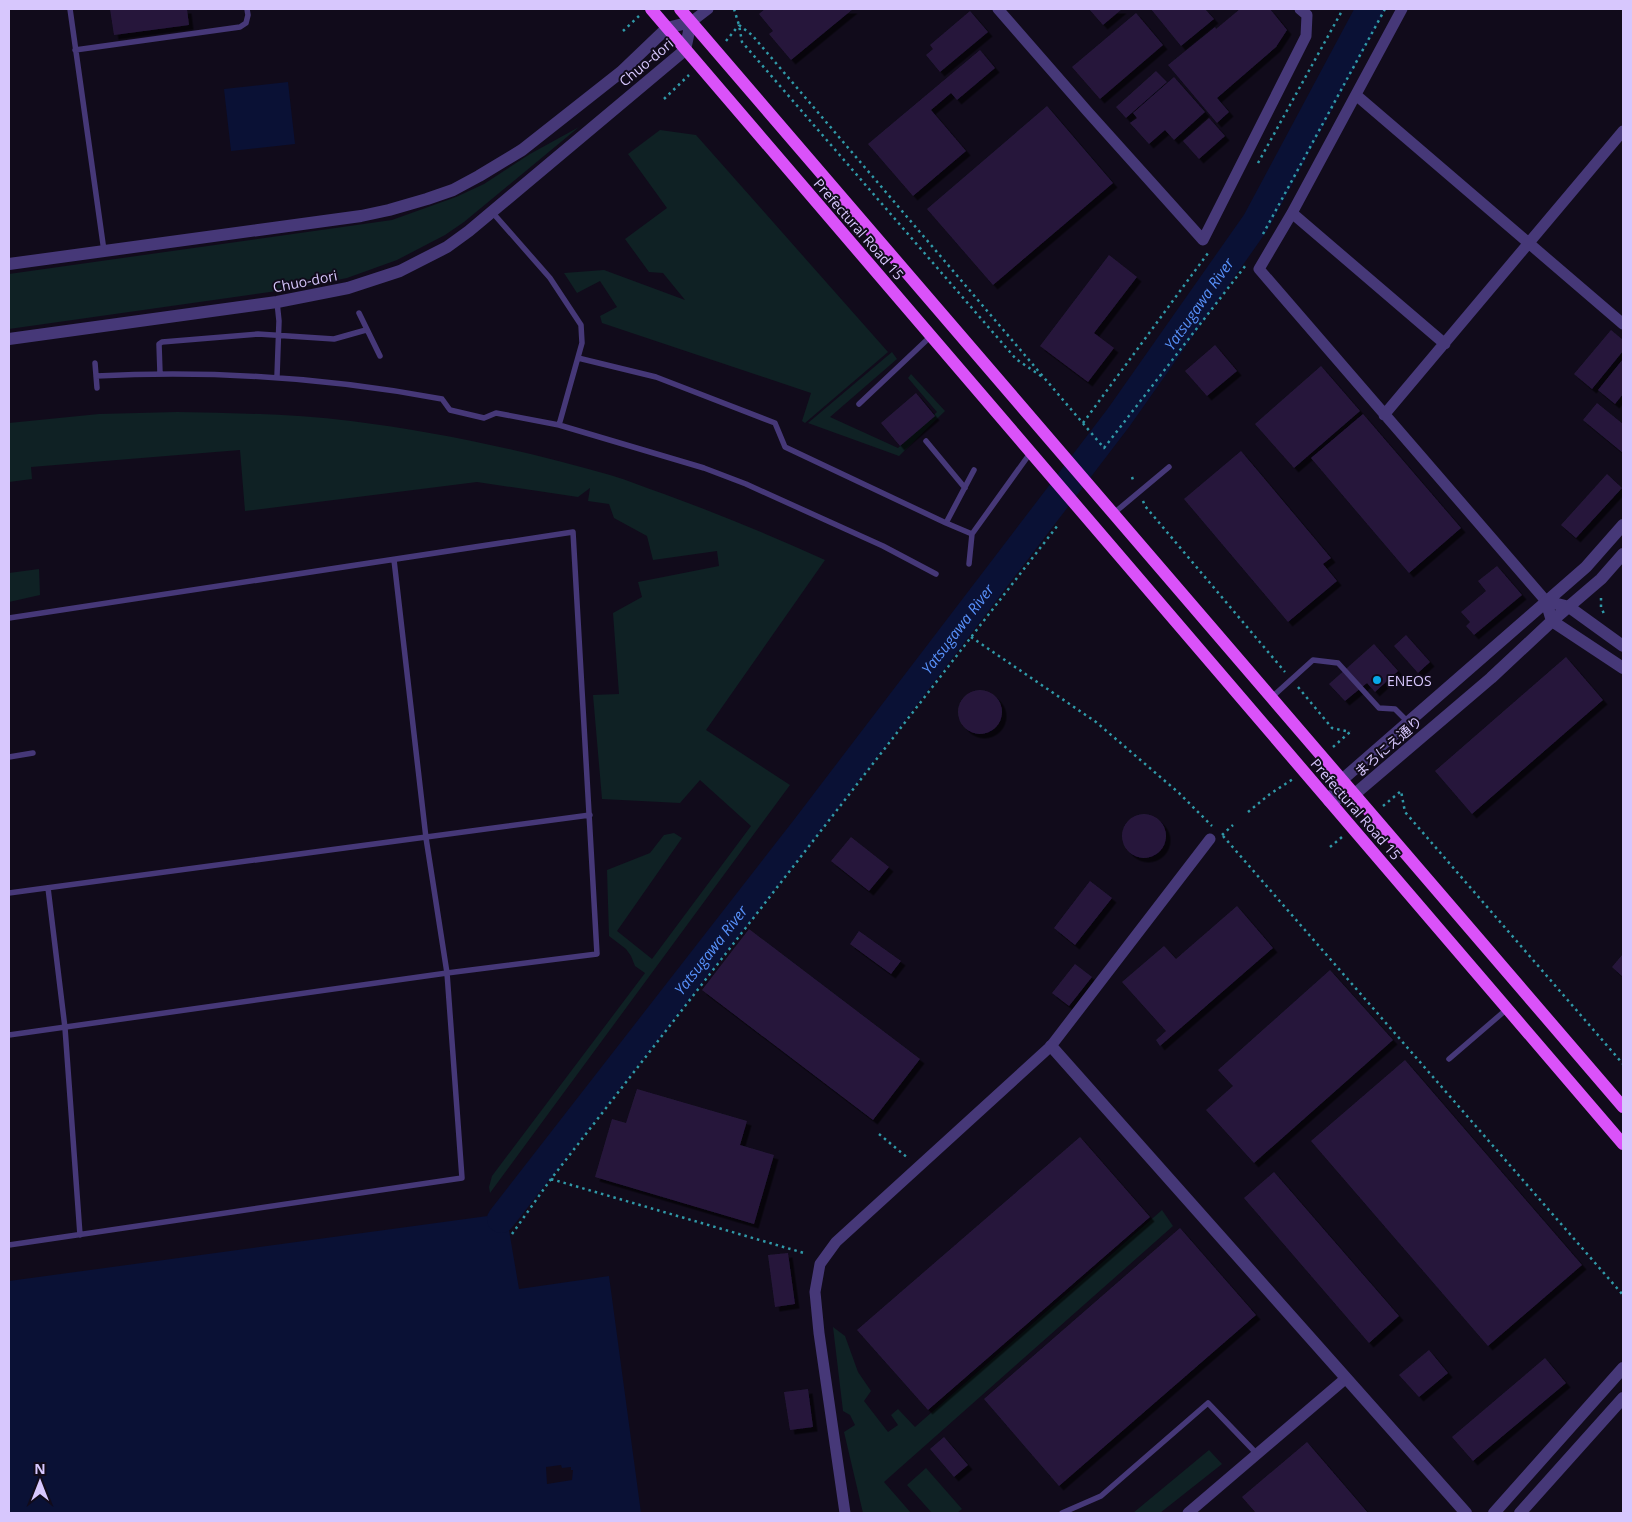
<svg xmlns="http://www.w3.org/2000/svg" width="1632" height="1522" viewBox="0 0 1632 1522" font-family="'Open Sans','Noto Sans JP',sans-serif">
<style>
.green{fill:#0f2124}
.water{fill:#0a1135}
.pier{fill:#110b1b}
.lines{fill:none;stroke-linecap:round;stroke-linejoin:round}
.river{stroke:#0a1135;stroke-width:28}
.building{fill:#26183b;filter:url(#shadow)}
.path{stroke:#3099a8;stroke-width:2.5;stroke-dasharray:2.5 4;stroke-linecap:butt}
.service{stroke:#463878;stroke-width:5.5}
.minor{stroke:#463878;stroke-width:11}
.tertiary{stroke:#463878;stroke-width:12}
.primary{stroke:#da52f9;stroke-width:12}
.poi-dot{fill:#08a8e8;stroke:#110b1b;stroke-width:2}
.labels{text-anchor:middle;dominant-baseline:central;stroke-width:4;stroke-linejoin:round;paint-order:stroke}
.street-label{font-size:14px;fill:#d7c7fd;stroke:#110b1b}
.poi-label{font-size:14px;fill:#d7c7fd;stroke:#110b1b;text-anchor:start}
.water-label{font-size:15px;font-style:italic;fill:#5891fa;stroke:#110b1b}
</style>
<defs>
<filter id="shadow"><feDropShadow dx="4.5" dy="4.5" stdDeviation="0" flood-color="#0009"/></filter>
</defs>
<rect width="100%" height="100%" fill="#110b1b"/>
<!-- green -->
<path class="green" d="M 579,127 L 464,222 L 445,235 L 397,260 L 347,278 L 298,288 L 9,329 L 9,274 L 392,220 L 456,197 L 484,184 L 530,154 Z
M 660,130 L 696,135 L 888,352 L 805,423 L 802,421 L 811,393 L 602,323 L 600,316 L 617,307 L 600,281 L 577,293 L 564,273 L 604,270 L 685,300 L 663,273 L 649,272 L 625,239 L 667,208 L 628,154 Z
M 892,352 L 897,359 L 830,417 L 898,448 L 937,412 L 908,378 L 911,374 L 945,411 L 899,456 L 808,423 Z
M 177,412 C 235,413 293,414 351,421 C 439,432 526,451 610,475 C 628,480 646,488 664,494 C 719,514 772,536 825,560 L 706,730 L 790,785 L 490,1193 L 489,1187 L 492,1176 L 645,973 L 635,966 L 631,956 L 626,949 L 609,936 L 607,870 L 650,853 L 664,835 L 674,833 L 682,838 L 617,931 L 652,959 L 751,826 L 700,780 L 680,803 L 602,799 L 593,695 L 619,694 L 613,613 L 642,597 L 638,582 L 719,566 L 717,551 L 653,560 L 647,536 L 614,518 L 609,504 L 588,501 L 590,488 L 578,497 L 477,482 L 245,511 L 240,450 L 31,467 L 32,479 L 9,482 L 9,423 L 99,414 Z
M 39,569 L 40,595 L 9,602 L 9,573 Z
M 1162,1210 L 1173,1226 L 884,1482 L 911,1513 L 863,1513 L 844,1432 L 855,1425 L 850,1415 L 843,1411 L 833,1327 L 845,1336 L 858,1372 L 871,1391 L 864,1401 L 888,1432 L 898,1425 L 891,1415 L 898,1409 L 915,1427 Z
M 1209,1450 L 1222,1464 L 1160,1513 L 1133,1513 Z
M 926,1468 L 962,1509 L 957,1513 L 932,1513 L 907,1485 Z"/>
<!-- water -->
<path class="water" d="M 288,82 L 295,144 L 231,151 L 224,89 Z
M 495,1215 L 509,1230 L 519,1289 L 609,1276 L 641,1513 L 9,1513 L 9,1281 Z"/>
<!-- pier -->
<path class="pier" d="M 561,1465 L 562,1468 L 571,1467 L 571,1470 L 573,1470 L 572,1480 L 547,1484 L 546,1467 Z"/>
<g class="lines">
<!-- river -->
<path class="river" id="s1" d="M 501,1219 L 806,827 L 1119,417 L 1256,222 L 1370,9"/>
</g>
<!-- building -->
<path class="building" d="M 110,9 L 187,9 L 189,25 L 114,35 Z
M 765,9 L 853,9 L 791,60 L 769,34 L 773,31 L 759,14 Z
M 1089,9 L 1122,9 L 1103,25 Z
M 1151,9 L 1205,9 L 1214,19 L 1181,46 Z
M 1240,9 L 1270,9 L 1287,30 L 1276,47 L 1217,98 L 1229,112 L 1217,123 L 1168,65 L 1215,27 L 1216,29 Z
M 970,11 L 988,32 L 940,72 L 926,55 L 933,49 L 930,45 Z
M 1136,13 L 1163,45 L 1100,99 L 1072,67 Z
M 980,50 L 995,68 L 957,100 L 951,93 L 931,110 L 966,151 L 913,196 L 868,144 Z
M 1156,71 L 1167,82 L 1126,118 L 1116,107 Z
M 1174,77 L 1205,112 L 1174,140 L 1165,130 L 1149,144 L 1130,123 L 1137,118 L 1133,113 Z
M 1047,106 L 1113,183 L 993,285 L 927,209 Z
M 1209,118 L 1225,136 L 1199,159 L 1183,141 Z
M 1109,255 L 1137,277 L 1094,333 L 1114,348 L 1088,382 L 1040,346 Z
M 1611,330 L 1623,340 L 1623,351 L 1592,389 L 1574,374 Z
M 1215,345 L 1237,371 L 1207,396 L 1185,371 Z
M 1623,359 L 1623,394 L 1615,404 L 1598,390 Z
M 1321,366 L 1360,411 L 1294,468 L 1255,424 Z
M 916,393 L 935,416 L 900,446 L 881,423 Z
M 1597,403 L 1623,424 L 1623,453 L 1583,420 Z
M 1363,414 L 1461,528 L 1409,573 L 1311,458 Z
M 1241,451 L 1331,558 L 1323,564 L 1337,581 L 1288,622 L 1184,499 Z
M 1607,474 L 1622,488 L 1576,538 L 1561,525 Z
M 1497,566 L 1522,595 L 1474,635 L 1466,626 L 1470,622 L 1461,612 L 1486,591 L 1478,581 Z
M 1406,635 L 1430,662 L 1418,673 L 1394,646 Z
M 1374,644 L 1398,671 L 1375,692 L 1367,683 L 1345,701 L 1329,684 Z
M 1566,657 L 1603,700 L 1472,814 L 1435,771 Z
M958 712a22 22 0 1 1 44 0a22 22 0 1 1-44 0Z
M1122 836a22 22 0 1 1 44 0a22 22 0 1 1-44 0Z
M 851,837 L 889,867 L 869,891 L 831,861 Z
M 1090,881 L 1112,898 L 1075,945 L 1054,928 Z
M 1237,906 L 1273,948 L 1160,1046 L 1156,1040 L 1166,1031 L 1122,982 L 1164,946 L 1176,959 Z
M 749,929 L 920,1059 L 873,1120 L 702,990 Z
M 859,931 L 901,961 L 891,974 L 850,944 Z
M 1623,954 L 1623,977 L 1612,967 Z
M 1075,964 L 1092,977 L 1069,1006 L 1052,993 Z
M 1330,970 L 1393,1040 L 1254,1163 L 1206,1110 L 1233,1086 L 1218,1070 Z
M 1405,1060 L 1582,1265 L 1488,1346 L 1311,1141 Z
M 637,1089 L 747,1121 L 740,1145 L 774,1155 L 754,1224 L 595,1177 L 612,1119 L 626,1123 Z
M 1080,1137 L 1150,1217 L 928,1410 L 857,1330 Z
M 1274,1172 L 1399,1316 L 1369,1343 L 1244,1198 Z
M 1180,1228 L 1256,1315 L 1059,1486 L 984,1399 Z
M 788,1253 L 795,1304 L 775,1307 L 768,1255 Z
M 1429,1350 L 1448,1373 L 1419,1397 L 1399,1375 Z
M 1545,1358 L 1566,1383 L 1473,1461 L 1452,1437 Z
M 808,1389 L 813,1427 L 790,1430 L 784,1392 Z
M 944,1437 L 968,1465 L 954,1477 L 930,1449 Z
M 1307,1442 L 1368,1513 L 1256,1513 L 1242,1497 Z"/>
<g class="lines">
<!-- path -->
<path class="path" d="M 734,9 L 739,25 L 742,42 L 1016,359 L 1044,378
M 739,25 L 752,35 L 1104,448 L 1246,265
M 623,31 L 639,16
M 726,41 L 739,25
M 664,99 L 689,75
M 1258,163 L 1343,9
M 1263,234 L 1385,9
M 1083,423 L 1208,253
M 1132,477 L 1134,483
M 1143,501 L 1145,506 L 1285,672
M 1601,598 L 1601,607 L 1605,616
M 971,637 L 1096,722 L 1179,793 L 1212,826
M 1298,687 L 1332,728 L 1350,732
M 1333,747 L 1350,732
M 1383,806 L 1401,791 L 1405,812 L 1623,1064
M 1248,812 L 1270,794 L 1293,779
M 1222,835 L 1233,825
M 1223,836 L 1623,1295
M 1330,847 L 1342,837
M 879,1134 L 909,1159
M 551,1179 L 804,1253
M 512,1234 L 551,1179 L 1058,525"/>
<!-- service -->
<path class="service" d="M 70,9 L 104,251
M 75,50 L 240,27 L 246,23 L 248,15 L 247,9
M 492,212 L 550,278 L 581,325 L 582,343 L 559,425
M 277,302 L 279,321 L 277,376
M 359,313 L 380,356
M 578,358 L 656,377 L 775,423 L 785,447 L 946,523 L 974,470
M 95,363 L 97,388
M 160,373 L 159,344 L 162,342 L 258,334 L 334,339 L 366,330
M 96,376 C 214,370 325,377 442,399 L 450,410 L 484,418 L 496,413 L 559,425 L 704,468 L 746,484 L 883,546 L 936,574
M 859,404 L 931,336
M 926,441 L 965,488
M 1114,513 L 1169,467
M 946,523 L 972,534
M 969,564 L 972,534 L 1031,452
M 9,618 L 573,532 L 597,954 L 447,973 L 9,1035
M 1272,697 L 1313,660 L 1338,663 L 1379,708 L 1395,709 L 1408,722
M 9,757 L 33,753
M 48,888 L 65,1028 L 80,1235
M 9,893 L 590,815
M 1449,1059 L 1507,1009
M 9,1245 L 462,1178 L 447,973 L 426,838 L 394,560
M 1062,1513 L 1101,1496 L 1208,1403 L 1257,1454"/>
<!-- minor -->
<path class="minor" d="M 998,9 L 1088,112 L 1203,240 L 1306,36 L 1307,15 L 1300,9
M 1402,9 L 1292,213 L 1259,269 L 1546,601
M 691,22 L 708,9
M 1356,95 L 1623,324
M 1292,213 L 1445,344
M 1384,415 L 1623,131
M 845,1513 L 819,1333 L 815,1292 L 820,1264 L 836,1242 L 1051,1046 L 1210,839
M 1188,1513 L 1345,1379"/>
<!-- tertiary -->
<path class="tertiary" d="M 9,264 L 361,216 L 389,210 L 427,199 L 453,190 L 479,176 L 522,150 L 621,72 L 667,28 L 691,22 L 685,50 L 469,231 L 447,247 L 400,271 L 348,288 L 277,302 L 9,339
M 1546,601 L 1552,621 L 1623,668
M 1546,601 L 1569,607 L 1623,646
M 1329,801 L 1343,779 L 1586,567 L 1623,525
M 1329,801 L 1356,793 L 1491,678 L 1552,621 L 1601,579 L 1623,554
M 1051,1046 L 1466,1513
M 1494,1513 L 1623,1368
M 1520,1513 L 1623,1398"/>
<!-- primary -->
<path class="primary" d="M 651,9 L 1623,1144
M 680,9 L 1623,1107"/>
</g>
<!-- markers -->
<circle class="poi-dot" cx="1377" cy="680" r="5"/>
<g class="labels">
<!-- street labels -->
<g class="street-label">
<text transform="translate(646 62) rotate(-40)">Chuo-dori</text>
<text transform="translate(859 229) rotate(49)">Prefectural Road 15</text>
<text transform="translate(305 281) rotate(-11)">Chuo-dori</text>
<text transform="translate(1388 746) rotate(-41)">まろにえ通り</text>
<text transform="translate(1356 809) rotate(49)">Prefectural Road 15</text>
</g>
<!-- poi labels -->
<g class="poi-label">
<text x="1387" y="680">ENEOS</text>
</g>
<!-- water labels -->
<g class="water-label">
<text stroke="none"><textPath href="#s1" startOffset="1151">Yatsugawa River</textPath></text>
<text stroke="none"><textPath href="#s1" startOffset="746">Yatsugawa River</textPath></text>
<text stroke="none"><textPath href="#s1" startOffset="341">Yatsugawa River</textPath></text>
</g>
</g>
<!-- border -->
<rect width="1632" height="1522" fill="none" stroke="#d7c7fd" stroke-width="20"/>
<!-- north arrow -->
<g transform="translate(40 1482)" stroke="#110b1b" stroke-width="4" paint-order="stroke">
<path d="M0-4L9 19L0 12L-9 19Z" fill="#d7c7fd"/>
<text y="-8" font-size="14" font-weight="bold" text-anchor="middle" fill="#d7c7fd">N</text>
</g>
</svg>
